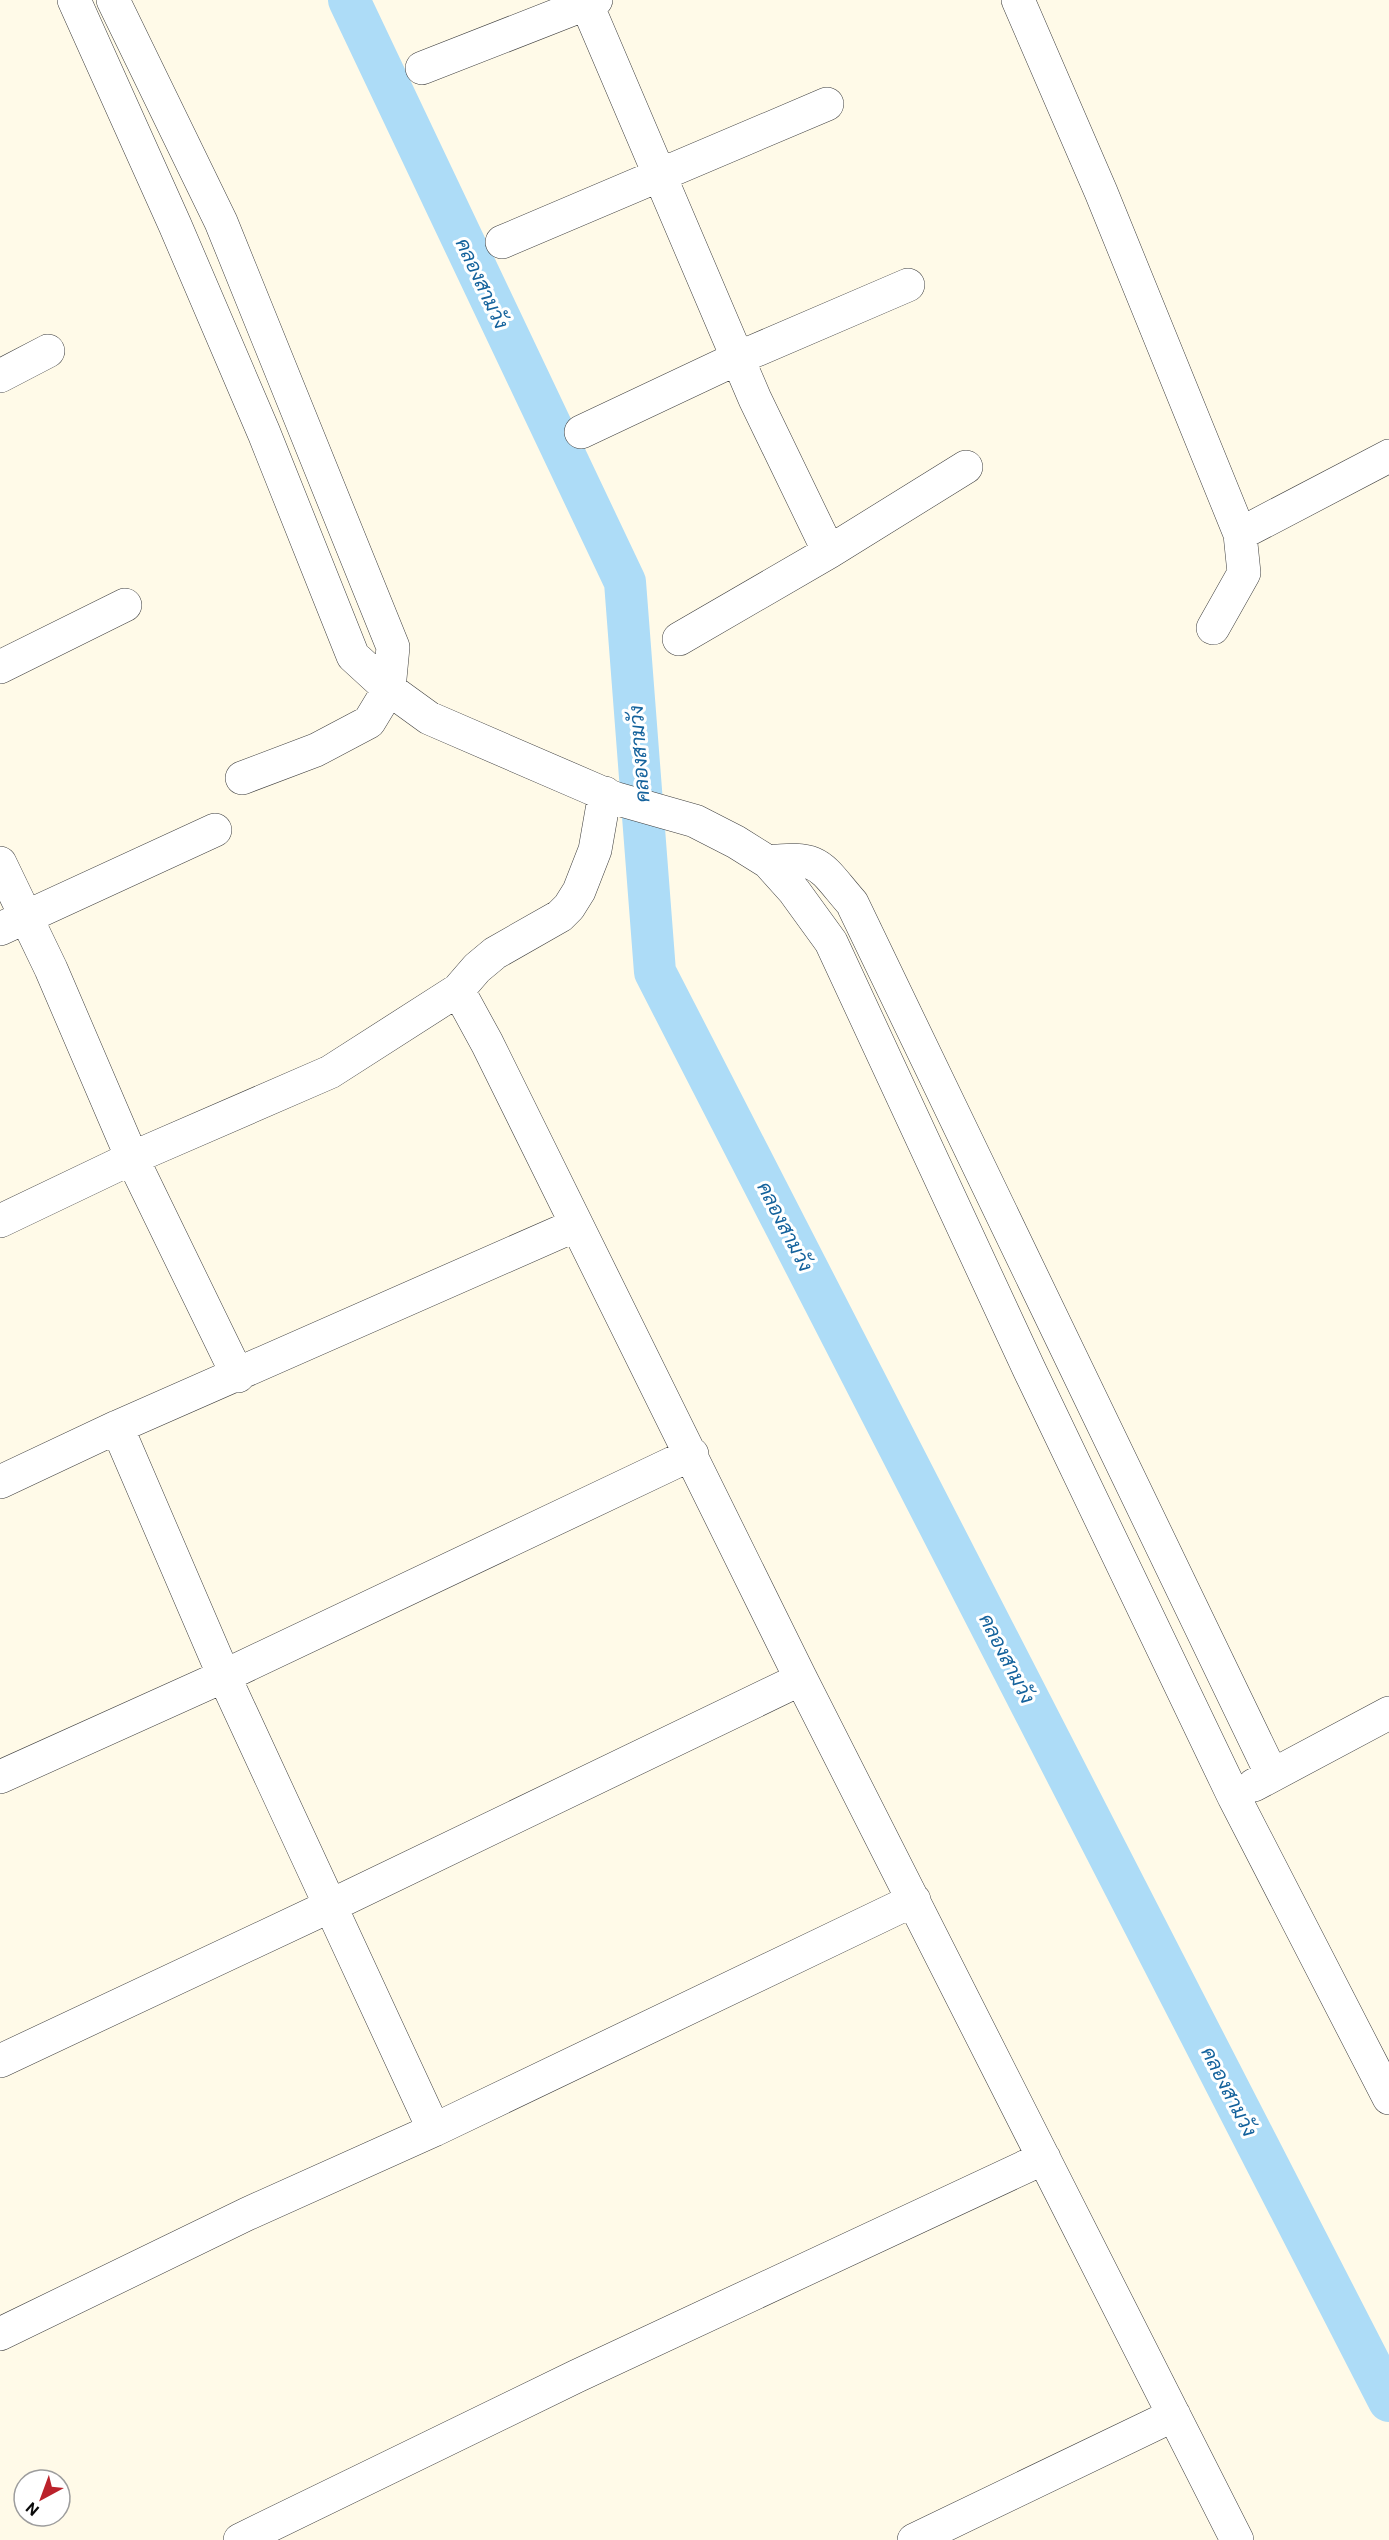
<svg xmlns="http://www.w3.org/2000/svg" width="1389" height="2540" viewBox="0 0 1389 2540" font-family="Georgia,Sarabun,serif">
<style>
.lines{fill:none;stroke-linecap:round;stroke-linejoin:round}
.canal{stroke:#addcf7;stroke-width:42}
.minor-casing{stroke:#3e3e3e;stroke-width:34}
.minor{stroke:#fff;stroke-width:33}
.labels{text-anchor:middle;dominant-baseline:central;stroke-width:6;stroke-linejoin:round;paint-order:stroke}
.water-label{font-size:20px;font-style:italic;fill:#14629c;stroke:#fff}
</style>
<rect width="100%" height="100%" fill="#fffae8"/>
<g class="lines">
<!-- canal -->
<path class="canal" d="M 349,0 L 625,582 L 655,972 L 1389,2401"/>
<!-- minor casing -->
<g class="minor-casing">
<path id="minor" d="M 74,0 L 175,225 L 264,433 L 353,656 L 389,689 L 429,718 L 614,798 L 695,821 L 736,842 L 768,862 L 794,891 L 831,942 L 1029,1369 L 1234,1797 L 1389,2098
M 113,0 L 221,222 L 393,647 L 389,689 L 369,722 L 316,750 L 242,778
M 585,0 L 755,399 L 829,552 L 679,639
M 1018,0 L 1101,192 L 1240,534 L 1244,573 L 1213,628
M 422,68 L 596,0
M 502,242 L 827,104
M 0,376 L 48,351
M 581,432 L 738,358 L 908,285
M 1240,534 L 1389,456
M 829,552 L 966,467
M 0,667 L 125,605
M 768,862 C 821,856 819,865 852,903 L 1272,1775
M 0,863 L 51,969 L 132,1158 L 238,1376
M 0,929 L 215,830
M 458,990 L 487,1043 L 801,1679 L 1237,2540
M 0,1221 L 132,1158 L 330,1072 L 458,990 L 477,968 L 495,953 L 560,916 L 569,907 L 579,891 L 595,850 L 605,793
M 117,1427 L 224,1676 L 434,2130
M 0,1482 L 117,1427 L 576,1225
M 0,1777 L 224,1676 L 692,1454
M 1254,1785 L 1389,1713
M 0,2061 L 330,1906 L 801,1679
M 0,2334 L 247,2214 L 434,2130 L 914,1900
M 240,2540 L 577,2376 L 1044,2158
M 914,2540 L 1174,2415"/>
</g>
<!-- minor -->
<use href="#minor" class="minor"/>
</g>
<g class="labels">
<!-- water labels -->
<g class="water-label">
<text transform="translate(483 283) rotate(65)">คลองสามวัง</text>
<text transform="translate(638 754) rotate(-94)">คลองสามวัง</text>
<text transform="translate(786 1226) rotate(63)">คลองสามวัง</text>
<text transform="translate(1008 1658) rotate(63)">คลองสามวัง</text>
<text transform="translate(1230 2091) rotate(63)">คลองสามวัง</text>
</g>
</g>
<!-- north arrow -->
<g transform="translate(42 2498) rotate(221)"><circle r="28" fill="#ffffff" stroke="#9d9d9d" stroke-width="1.5"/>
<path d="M0-4.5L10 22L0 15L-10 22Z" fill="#bb222b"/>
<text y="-9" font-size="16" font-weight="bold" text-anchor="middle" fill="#0b0b0b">N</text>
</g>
</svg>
